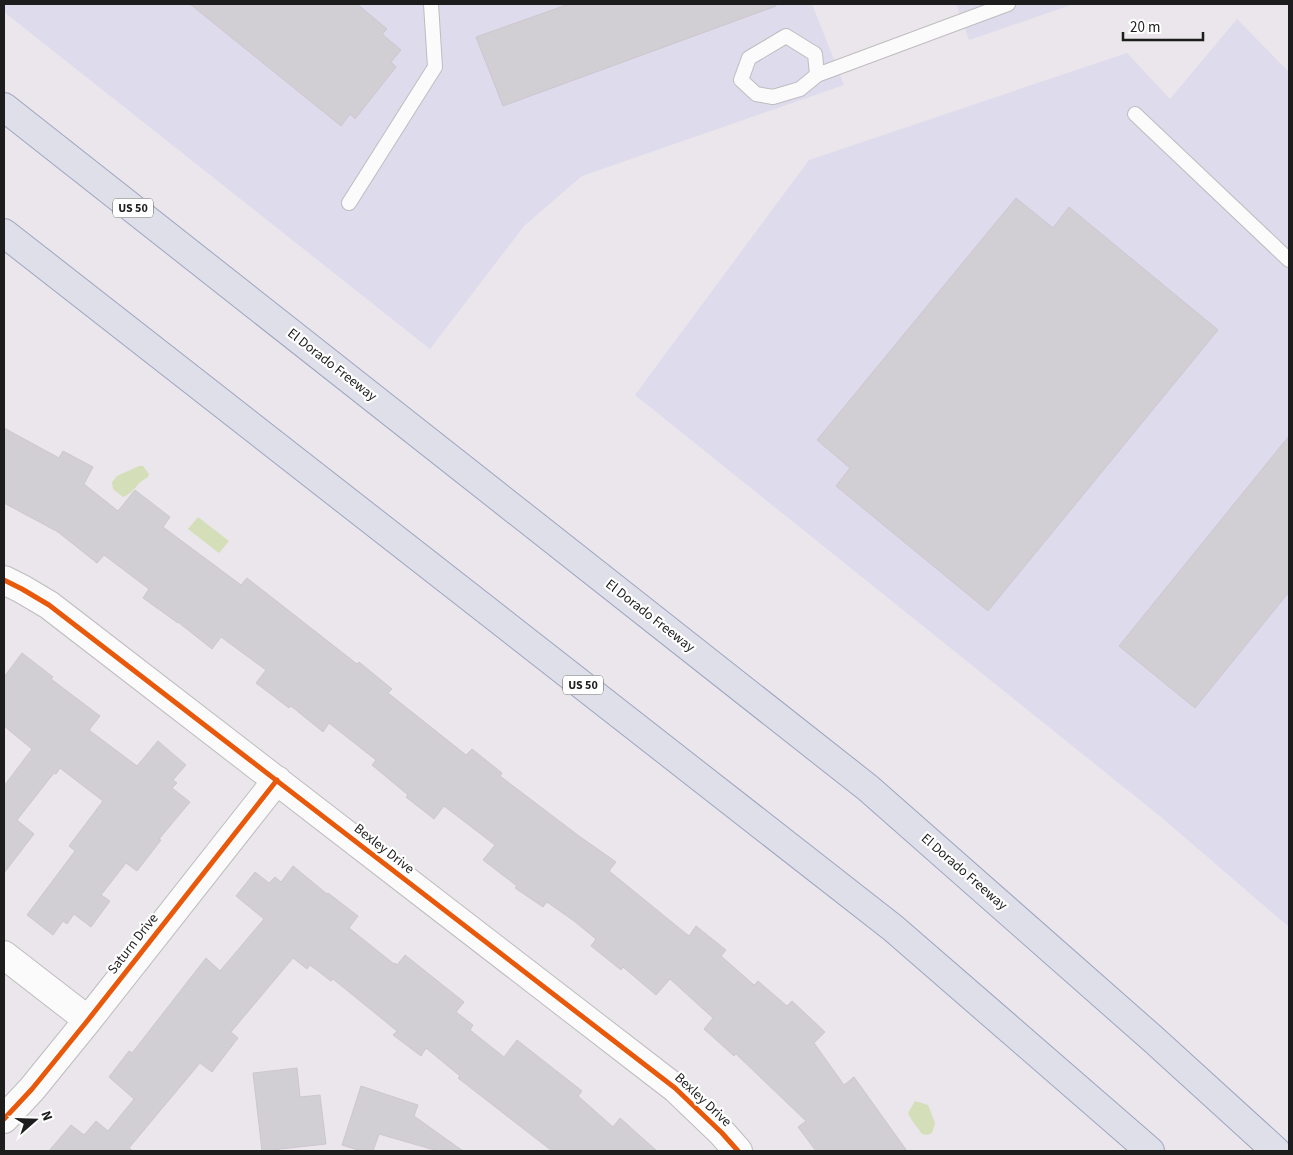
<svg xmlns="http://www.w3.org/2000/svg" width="1293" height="1155" viewBox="0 0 1293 1155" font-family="'Source Sans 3',sans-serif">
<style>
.commercial{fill:#dedbed}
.water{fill:#d4dfb9}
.building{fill:#d2cfd4;stroke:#ccc7ce}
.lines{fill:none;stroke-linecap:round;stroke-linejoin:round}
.lane-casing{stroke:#bebcbe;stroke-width:16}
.street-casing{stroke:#bebcbe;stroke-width:30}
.highway-casing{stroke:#9ea5c0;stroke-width:30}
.lane{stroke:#fcfbfc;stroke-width:14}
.street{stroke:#fcfbfc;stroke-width:28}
.highway{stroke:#dedfe9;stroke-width:28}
.cycleway-casing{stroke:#fff;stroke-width:8}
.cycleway{stroke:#e8590c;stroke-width:5}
.labels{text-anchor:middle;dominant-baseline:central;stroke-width:4.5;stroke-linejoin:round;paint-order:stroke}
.shield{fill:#fff;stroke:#616161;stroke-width:1}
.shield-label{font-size:12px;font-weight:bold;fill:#1d1d1d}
.street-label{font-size:14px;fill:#1d1d1d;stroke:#fff}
</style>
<rect width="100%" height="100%" fill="#eae6eb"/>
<!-- commercial -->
<path class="commercial" d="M 4,4 L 812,4 L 844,85 L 582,176 L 524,226 L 430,349 L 4,12 Z
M 956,4 L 1074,4 L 969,40 Z
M 1237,19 L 1289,72 L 1289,927 L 1161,817 L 635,395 L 809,160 L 1127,53 L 1170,99 Z"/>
<!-- water -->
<path class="water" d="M 139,466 L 143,466 L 149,474 L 148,477 C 137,482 134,493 123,497 L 113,489 L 112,482 L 117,476 Z
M 198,517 L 229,541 L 219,553 L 188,529 Z
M 915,1101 L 928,1105 L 935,1123 L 932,1133 L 927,1135 L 922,1134 C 917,1126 911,1121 908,1113 Z"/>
<!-- building -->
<path class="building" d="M 190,4 L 357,4 L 387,29 L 382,34 L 401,50 L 391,62 L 396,67 L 355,119 L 350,114 L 341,126 Z
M 569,4 L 776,4 L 776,6 L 503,106 L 476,37 Z
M 1016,198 L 1053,228 L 1069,207 L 1218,330 L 988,611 L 836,486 L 850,468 L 817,440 Z
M 4,428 L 59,458 L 63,451 L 93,467 L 84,484 L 118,511 L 135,490 L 170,517 L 163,527 L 241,585 L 247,578 L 357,664 L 359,662 L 392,689 L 388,693 L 466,755 L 472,749 L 502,773 L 500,776 L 579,836 L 616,862 L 609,871 L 689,936 L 696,926 L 726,950 L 721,956 L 754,985 L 758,981 L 787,1006 L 792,1001 L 825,1032 L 814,1043 L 844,1085 L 854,1077 L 907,1151 L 816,1151 L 798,1127 L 806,1121 L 736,1054 L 734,1056 L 704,1029 L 713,1018 L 670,979 L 656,995 L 623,967 L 621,970 L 591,946 L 596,939 L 574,921 L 547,902 L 543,907 L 515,888 L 517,886 L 483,860 L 495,845 L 444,806 L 434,819 L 406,797 L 408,795 L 372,765 L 376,760 L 329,723 L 323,732 L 291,706 L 289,708 L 256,683 L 266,670 L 221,637 L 212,649 L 178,622 L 178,623 L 143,598 L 149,589 L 104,555 L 97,563 L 58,532 L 4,503 Z
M 1289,436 L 1289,592 L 1195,708 L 1119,646 Z
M 22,653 L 53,677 L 51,679 L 100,716 L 89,730 L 137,766 L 158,741 L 186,765 L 173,780 L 177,783 L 172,788 L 190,802 L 159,839 L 161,840 L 137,871 L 126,863 L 101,895 L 110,901 L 91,927 L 74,914 L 67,924 L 63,921 L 53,935 L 27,915 L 75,851 L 69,846 L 103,801 L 60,768 L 56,774 L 54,773 L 17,820 L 34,834 L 4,873 L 4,786 L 32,749 L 4,726 L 4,677 Z
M 293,866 L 327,894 L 328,893 L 358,916 L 349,928 L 394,964 L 395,963 L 397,965 L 405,955 L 464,1002 L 456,1012 L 473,1025 L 470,1030 L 504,1057 L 517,1040 L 582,1091 L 578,1096 L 613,1127 L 620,1118 L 657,1151 L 552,1151 L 458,1078 L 460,1076 L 426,1048 L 421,1056 L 393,1035 L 397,1031 L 333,979 L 331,981 L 310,965 L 307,969 L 293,958 L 231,1032 L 238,1038 L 212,1072 L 200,1063 L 129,1148 L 133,1151 L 49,1151 L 71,1125 L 84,1135 L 96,1121 L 108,1131 L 134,1099 L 109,1077 L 129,1051 L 132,1053 L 206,958 L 220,971 L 264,919 L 236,896 L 255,872 L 269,883 L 275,877 L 281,882 Z
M 297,1068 L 300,1097 L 320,1095 L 326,1144 L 262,1151 L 253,1073 Z
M 361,1086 L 418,1105 L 414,1116 L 463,1151 L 438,1151 L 379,1134 L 373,1151 L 361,1151 L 342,1145 Z"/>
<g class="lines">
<!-- lane casing -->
<g class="lane-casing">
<path id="lane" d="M 817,75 L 815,54 L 786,36 L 749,58 L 741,80 L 756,94 L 773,97 L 800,89 L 817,75 L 1008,4
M 1135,114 L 1289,260
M 349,203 L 435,67 L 431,4"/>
</g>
<!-- street casing -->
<g class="street-casing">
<path id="street" d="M 4,580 L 22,589 L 49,605 L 675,1088 L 722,1133 L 738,1151
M 4,955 L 88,1020
M 4,1119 L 32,1089 L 88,1020 L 277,780"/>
</g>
<!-- highway casing -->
<g class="highway-casing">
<path id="highway" d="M 4,107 L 868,788 L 1153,1039 L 1276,1151
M 4,233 L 893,928 L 1150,1151"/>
</g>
<!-- lane -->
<use href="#lane" class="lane"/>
<!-- street -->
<use href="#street" class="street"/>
<!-- highway -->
<use href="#highway" class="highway"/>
<!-- cycleway casing -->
<g class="cycleway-casing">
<path id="cycleway" d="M 4,580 L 22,589 L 49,605 L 675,1088 L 722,1133 L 738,1151
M 4,1119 L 32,1089 L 88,1020 L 277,780"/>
</g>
<!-- cycleway -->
<use href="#cycleway" class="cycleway"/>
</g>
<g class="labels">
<!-- shield labels -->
<g class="shield">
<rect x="113" y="198.5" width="40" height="19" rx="4"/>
<rect x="563" y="675.5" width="40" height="19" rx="4"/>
</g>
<g class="shield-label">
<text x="133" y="208">US 50</text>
<text x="583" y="685">US 50</text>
</g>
<!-- street labels -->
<g class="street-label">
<text transform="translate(332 365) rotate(38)">El Dorado Freeway</text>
<text transform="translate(650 616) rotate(38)">El Dorado Freeway</text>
<text transform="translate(384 849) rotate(38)">Bexley Drive</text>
<text transform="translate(964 872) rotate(41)">El Dorado Freeway</text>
<text transform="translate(133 944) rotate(-52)">Saturn Drive</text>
<text transform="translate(703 1100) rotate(43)">Bexley Drive</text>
</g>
</g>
<!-- border -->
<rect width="1293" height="1155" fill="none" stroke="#1d1d1d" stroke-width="10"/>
<!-- north arrow -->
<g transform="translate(35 1120) rotate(70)" stroke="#ffffff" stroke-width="4" paint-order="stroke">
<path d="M0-4L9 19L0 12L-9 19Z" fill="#1d1d1d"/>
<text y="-8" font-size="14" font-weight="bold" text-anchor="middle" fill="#1d1d1d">N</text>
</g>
<!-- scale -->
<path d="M1123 32v8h80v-8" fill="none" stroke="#1d1d1d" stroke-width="2.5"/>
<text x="1130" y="32" font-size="15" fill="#1d1d1d" stroke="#ffffff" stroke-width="4" paint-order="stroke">20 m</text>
</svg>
